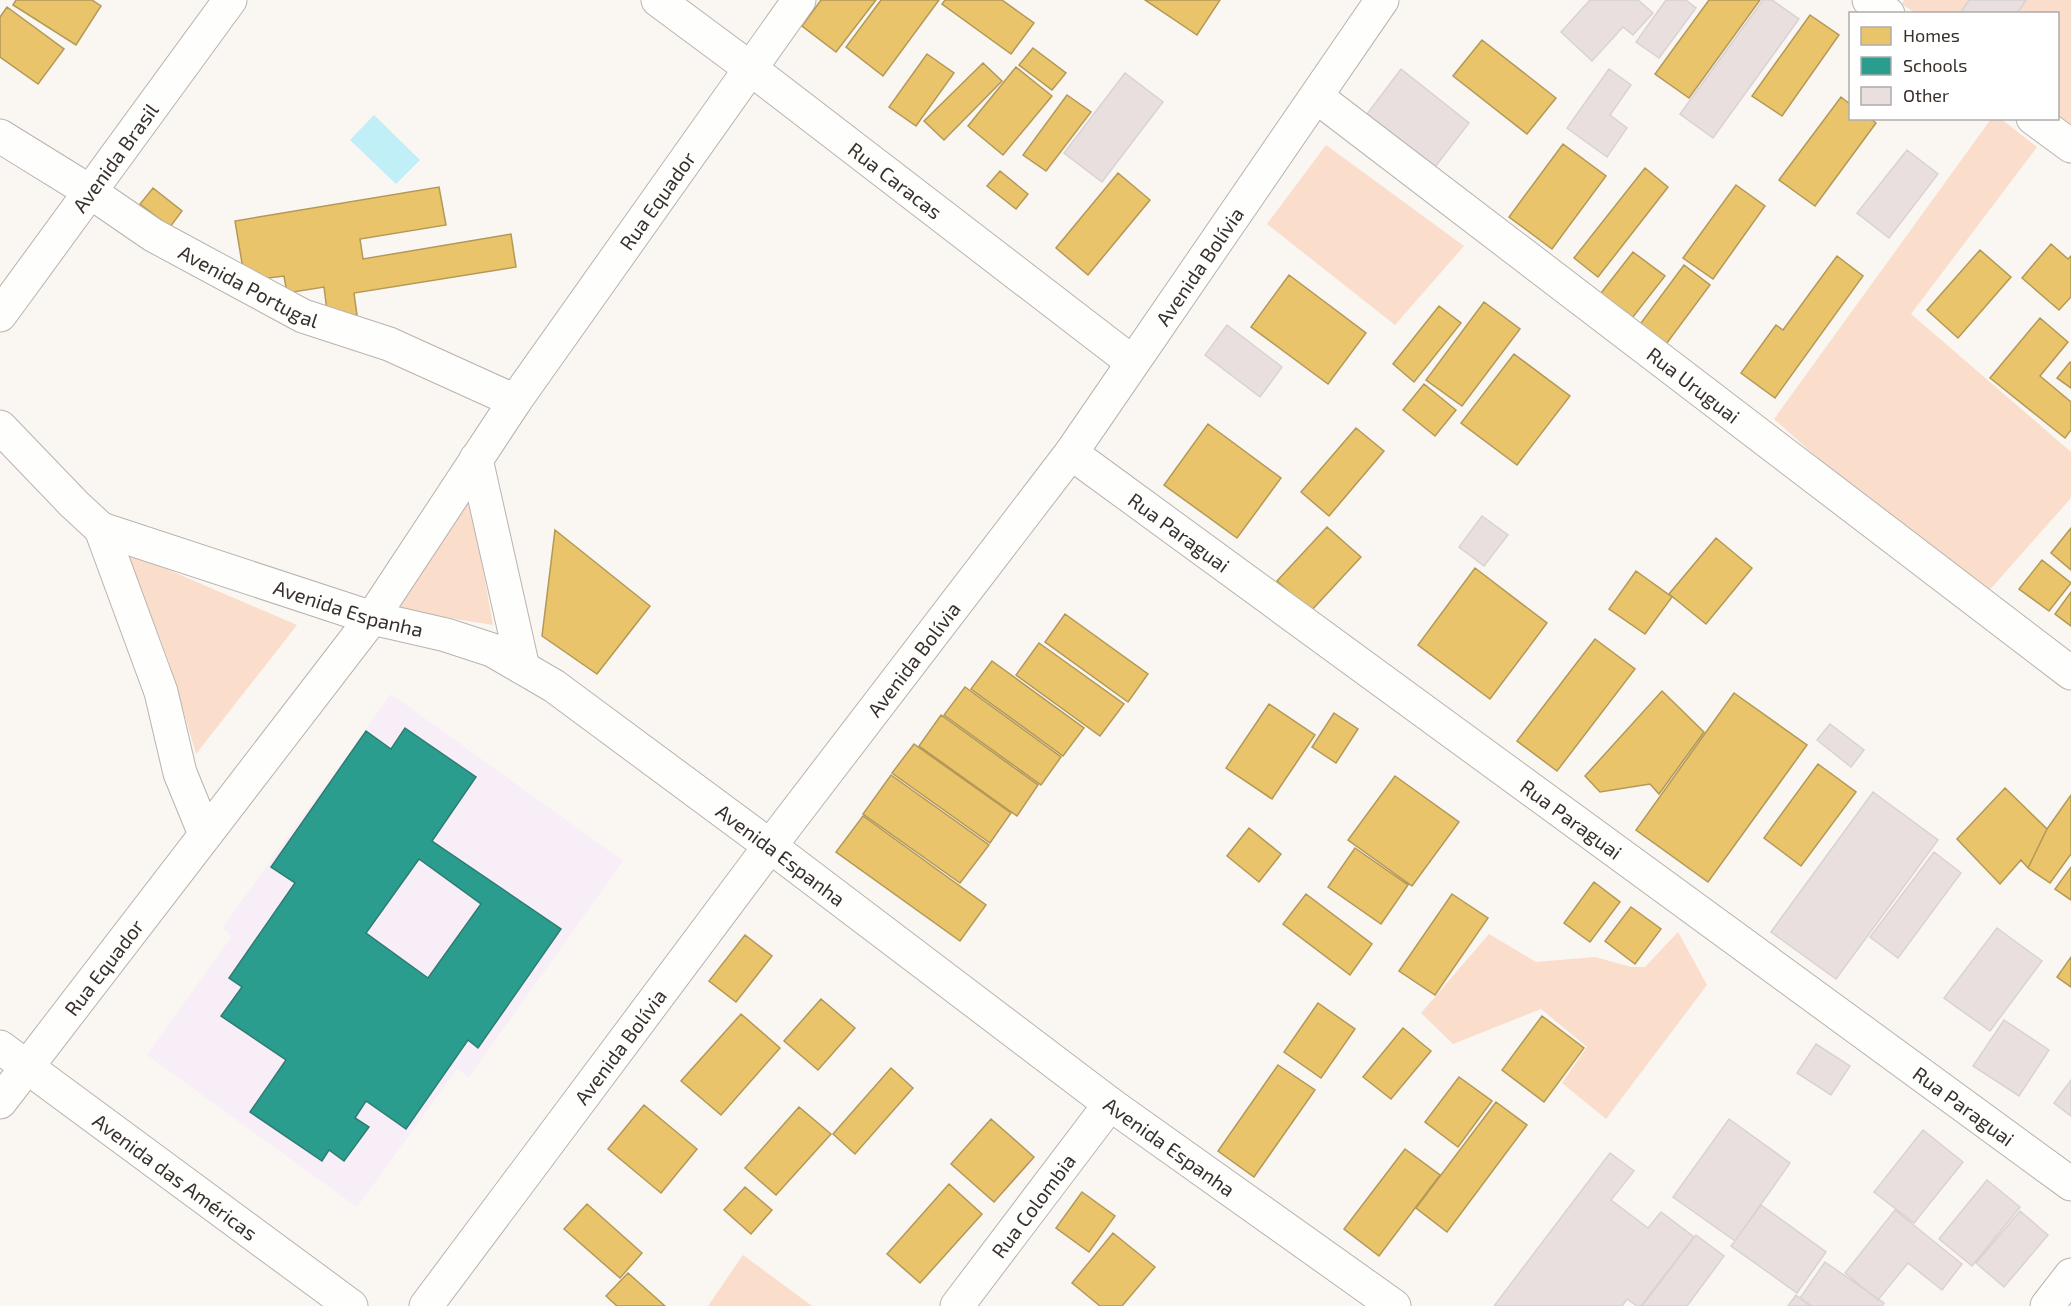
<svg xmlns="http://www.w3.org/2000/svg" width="2071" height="1306" viewBox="0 0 2071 1306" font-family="'Exo 2',sans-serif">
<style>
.education{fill:#f7eef7}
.green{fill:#faddca}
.water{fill:#c0eff8}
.homes{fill:#e9c46a;stroke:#b49857;stroke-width:1.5}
.schools{fill:#2a9d8f;stroke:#2e7c71;stroke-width:1.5;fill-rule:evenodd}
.building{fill:#eadfdf;stroke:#d9d2d2;stroke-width:1.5}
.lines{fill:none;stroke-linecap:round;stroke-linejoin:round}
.street-casing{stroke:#b9b3af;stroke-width:35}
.street{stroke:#fefefd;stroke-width:33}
.labels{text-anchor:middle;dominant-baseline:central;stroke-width:6;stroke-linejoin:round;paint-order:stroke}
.street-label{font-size:20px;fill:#38302b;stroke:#fff}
</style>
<rect width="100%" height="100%" fill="#faf6f2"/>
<!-- education -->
<path class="education" d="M 391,694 L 623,861 L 469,1077 L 457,1069 L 357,1207 L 147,1055 L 232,936 L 222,928 Z"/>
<!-- green -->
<path class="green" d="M 1904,0 L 2071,0 L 2071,124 L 2058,115 L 2058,14 L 1915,13 L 1902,4 Z
M 1991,119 L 2001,119 L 2037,147 L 1911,314 L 2071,452 L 2071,498 L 1979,602 L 1774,419 Z
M 1326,145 L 1464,246 L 1395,325 L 1267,224 Z
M 469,491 L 493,625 L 393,609 Z
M 127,552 L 297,625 L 196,754 L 169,662 Z
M 1678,932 L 1707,985 L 1606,1119 L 1562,1083 L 1587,1047 L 1541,1009 L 1453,1044 L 1421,1013 L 1489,934 L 1536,962 L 1595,957 L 1631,967 L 1645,967 Z
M 743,1255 L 812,1306 L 708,1306 Z"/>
<!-- water -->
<path class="water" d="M 374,115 L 420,160 L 396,184 L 350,140 Z"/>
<!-- homes -->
<path class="homes" d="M 16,0 L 92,0 L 101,6 L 76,45 L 13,5 Z
M 821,0 L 876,0 L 836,52 L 802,26 Z
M 881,0 L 939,0 L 883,76 L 846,47 Z
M 945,0 L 1002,0 L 1034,23 L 1011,54 L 942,4 Z
M 1145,0 L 1220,0 L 1197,35 Z
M 1709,0 L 1760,0 L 1689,98 L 1655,74 Z
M 7,7 L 64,49 L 38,84 L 0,57 L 0,17 Z
M 1810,15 L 1839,35 L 1782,116 L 1752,96 Z
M 1482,40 L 1556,98 L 1527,134 L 1453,76 Z
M 1033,48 L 1066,73 L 1052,90 L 1019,65 Z
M 927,54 L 954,73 L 916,126 L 889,107 Z
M 983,63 L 1002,81 L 944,140 L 924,121 Z
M 1016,67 L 1052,96 L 1003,155 L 968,126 Z
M 1067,95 L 1091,112 L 1046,171 L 1023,155 Z
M 1841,97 L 1850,104 L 1850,118 L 1870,118 L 1876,123 L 1815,206 L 1779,180 Z
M 1563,144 L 1606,176 L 1552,249 L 1509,217 Z
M 1645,168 L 1668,187 L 1598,277 L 1574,258 Z
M 1000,171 L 1028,194 L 1016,209 L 987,186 Z
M 1118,173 L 1150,200 L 1088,275 L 1056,248 Z
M 1736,185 L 1765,206 L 1713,279 L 1683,258 Z
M 439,187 L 446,225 L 360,239 L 363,259 L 511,234 L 516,267 L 354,293 L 357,315 L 328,319 L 324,287 L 287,293 L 284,276 L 245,281 L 235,221 Z
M 153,188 L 182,211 L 170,227 L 140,204 Z
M 2051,244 L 2068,259 L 2071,256 L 2071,297 L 2059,310 L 2022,278 Z
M 1980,250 L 2011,277 L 1958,338 L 1927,310 Z
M 1633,252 L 1665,276 L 1629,322 L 1598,297 Z
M 1837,256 L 1863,276 L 1775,398 L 1741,373 L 1776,325 L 1783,330 Z
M 1684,265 L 1710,285 L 1664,347 L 1638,327 Z
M 1289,275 L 1366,333 L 1328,384 L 1251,327 Z
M 1484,302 L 1520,329 L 1462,406 L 1426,380 Z
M 1439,306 L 1461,323 L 1414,382 L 1393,364 Z
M 2040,318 L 2068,342 L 2040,376 L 2071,402 L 2071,430 L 2065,438 L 1990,378 Z
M 1514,354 L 1570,396 L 1517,465 L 1461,423 Z
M 2070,362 L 2071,363 L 2071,388 L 2057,378 Z
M 1424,384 L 1456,410 L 1435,436 L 1403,410 Z
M 1208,424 L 1281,478 L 1237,538 L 1164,485 Z
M 1356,428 L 1384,451 L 1329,516 L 1301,492 Z
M 1327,527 L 1361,557 L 1311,611 L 1277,581 Z
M 2071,528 L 2071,570 L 2051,553 Z
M 555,530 L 650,606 L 597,674 L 542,636 Z
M 1716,538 L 1752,568 L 1706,624 L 1669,594 Z
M 2042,560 L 2071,583 L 2049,611 L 2019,589 Z
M 1475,568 L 1547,623 L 1490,699 L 1418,645 Z
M 1636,571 L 1672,597 L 1645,634 L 1609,609 Z
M 2071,592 L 2071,626 L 2055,614 Z
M 1065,614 L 1148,674 L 1128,702 L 1045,642 Z
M 1595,639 L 1635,669 L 1557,771 L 1517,741 Z
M 1039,643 L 1124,704 L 1100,736 L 1016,675 Z
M 992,661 L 1084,728 L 1063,756 L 971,689 Z
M 965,687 L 1061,757 L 1041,785 L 944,715 Z
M 1662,691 L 1704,732 L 1659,794 L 1650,784 L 1600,792 L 1585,776 Z
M 1734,693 L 1807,745 L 1708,882 L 1636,830 Z
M 1269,704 L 1315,735 L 1272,799 L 1226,768 Z
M 1334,713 L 1358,729 L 1336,763 L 1312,747 Z
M 941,715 L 1038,785 L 1017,816 L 919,746 Z
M 914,744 L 1011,813 L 990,843 L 892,773 Z
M 1818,764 L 1856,792 L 1801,866 L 1764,838 Z
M 891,775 L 989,845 L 960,883 L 863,814 Z
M 1395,776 L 1459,822 L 1412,886 L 1348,840 Z
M 2005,788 L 2047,829 L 2028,868 L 2021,860 L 2000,884 L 1957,839 Z
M 2071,795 L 2071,854 L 2050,883 L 2028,868 L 2047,829 Z
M 863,816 L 986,905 L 960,941 L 836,852 Z
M 1249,828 L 1281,854 L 1259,882 L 1227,856 Z
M 1355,848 L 1408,885 L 1381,924 L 1328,887 Z
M 2071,867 L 2071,900 L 2055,889 Z
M 1594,882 L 1620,902 L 1590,942 L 1564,923 Z
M 1306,894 L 1372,944 L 1350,975 L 1283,924 Z
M 1452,894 L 1488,918 L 1435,995 L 1399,971 Z
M 1631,907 L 1661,929 L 1635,964 L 1605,941 Z
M 745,935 L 772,956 L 736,1002 L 709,981 Z
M 2071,957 L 2071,987 L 2057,977 Z
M 821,999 L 855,1028 L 818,1070 L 784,1041 Z
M 1318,1003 L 1355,1029 L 1321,1078 L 1284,1052 Z
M 741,1014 L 780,1048 L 721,1115 L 681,1081 Z
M 1542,1016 L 1584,1048 L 1544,1102 L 1502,1070 Z
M 1403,1028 L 1431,1051 L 1391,1099 L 1363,1077 Z
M 1278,1065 L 1315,1090 L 1254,1177 L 1218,1151 Z
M 891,1068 L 913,1088 L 855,1154 L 833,1134 Z
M 1459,1077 L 1492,1101 L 1458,1147 L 1425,1122 Z
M 1496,1102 L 1527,1125 L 1447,1232 L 1416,1208 Z
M 644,1105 L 697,1149 L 661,1193 L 608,1149 Z
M 799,1107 L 831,1134 L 776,1195 L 745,1168 Z
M 991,1119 L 1034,1157 L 994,1202 L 951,1164 Z
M 1405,1149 L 1440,1175 L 1379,1256 L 1344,1229 Z
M 949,1184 L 982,1214 L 920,1283 L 887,1254 Z
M 745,1187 L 772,1210 L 751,1234 L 724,1210 Z
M 1082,1192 L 1115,1216 L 1089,1252 L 1056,1228 Z
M 587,1204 L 642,1253 L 620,1278 L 564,1229 Z
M 1113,1233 L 1155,1267 L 1122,1306 L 1100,1306 L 1072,1283 Z
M 628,1273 L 665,1306 L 617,1306 L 606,1296 Z"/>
<!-- schools -->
<path class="schools" d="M 405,728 L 476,777 L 432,841 L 561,929 L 478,1048 L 468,1040 L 406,1129 L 366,1101 L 355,1118 L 369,1127 L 344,1161 L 329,1150 L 322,1161 L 250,1112 L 286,1060 L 221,1016 L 242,987 L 229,978 L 295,883 L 271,867 L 366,731 L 391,749 ZM 419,859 L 481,904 L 428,978 L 366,933 Z"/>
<!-- building -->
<path class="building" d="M 1590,0 L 1638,0 L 1653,13 L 1633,35 L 1623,27 L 1592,61 L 1561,32 Z
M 1666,0 L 1686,0 L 1696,8 L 1659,58 L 1636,42 Z
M 1763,0 L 1772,0 L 1799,19 L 1713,138 L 1680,114 Z
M 1969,0 L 2026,0 L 2017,14 L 1960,14 Z
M 1401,69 L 1469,123 L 1435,167 L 1367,114 Z
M 1609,69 L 1631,85 L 1610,115 L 1627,128 L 1607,157 L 1567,128 Z
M 1125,73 L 1163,102 L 1102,182 L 1064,153 Z
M 1907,150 L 1938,174 L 1889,238 L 1857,213 Z
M 1227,325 L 1282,367 L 1260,397 L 1205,355 Z
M 1482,516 L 1508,535 L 1484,566 L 1459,547 Z
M 1830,724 L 1864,750 L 1851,767 L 1817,740 Z
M 1873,792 L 1938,840 L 1836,979 L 1771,932 Z
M 1934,852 L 1961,873 L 1898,958 L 1870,937 Z
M 1997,928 L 2042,961 L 1990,1031 L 1944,998 Z
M 2004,1020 L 2049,1050 L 2019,1096 L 1973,1066 Z
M 1816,1044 L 1850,1066 L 1831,1095 L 1797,1073 Z
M 2071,1080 L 2071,1116 L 2054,1103 Z
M 1729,1119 L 1790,1163 L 1735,1241 L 1673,1197 Z
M 1923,1130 L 1963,1162 L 1914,1223 L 1874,1192 Z
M 1610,1153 L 1634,1171 L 1611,1200 L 1648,1228 L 1661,1212 L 1694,1237 L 1641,1306 L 1637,1306 L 1627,1299 L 1622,1306 L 1494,1306 Z
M 1987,1180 L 2020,1207 L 1972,1266 L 1939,1239 Z
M 1761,1205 L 1826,1252 L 1797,1293 L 1731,1246 Z
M 1895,1210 L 1962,1264 L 1942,1290 L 1908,1263 L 1878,1300 L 1845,1273 Z
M 2020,1211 L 2048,1235 L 2004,1287 L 1976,1263 Z
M 1696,1235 L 1724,1256 L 1687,1306 L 1642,1306 Z
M 1825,1262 L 1884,1303 L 1882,1306 L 1812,1306 L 1800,1298 Z
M 1796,1295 L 1810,1306 L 1788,1306 Z"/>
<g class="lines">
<!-- street casing -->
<g class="street-casing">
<g id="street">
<path id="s1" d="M 658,0 L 751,69 L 1132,362"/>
<path d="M 1869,0 L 1888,14"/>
<path id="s2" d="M 1317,97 L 2071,673"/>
<path d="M 2033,118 L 2071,146"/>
<path id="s3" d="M 0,136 L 89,191 L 153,235 L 303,316 L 389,344 L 515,401"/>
<path id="s4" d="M 0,315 L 230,0"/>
<path d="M 0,427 L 74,504 L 101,529 L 161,692 L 180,773 L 205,834"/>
<path id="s5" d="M 1071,453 L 2071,1184"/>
<path d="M 476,459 L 523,668"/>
<path id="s6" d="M 101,529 L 372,618 L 446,635 L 492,650 L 554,686 L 770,846 L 1110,1104 L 1394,1306"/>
<path id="s7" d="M 0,1047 L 351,1306"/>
<path id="s8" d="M 0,1102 L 372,618 L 515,401 L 799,0"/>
<path id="s9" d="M 426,1306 L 770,846 L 1071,453 L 1382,0"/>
<path id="s10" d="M 957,1306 L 1110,1104"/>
<path d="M 2047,1306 L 2071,1275"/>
</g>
</g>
<!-- street -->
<use href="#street" class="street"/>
</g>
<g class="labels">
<!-- street labels -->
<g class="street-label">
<text stroke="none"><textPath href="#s4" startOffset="195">Avenida Brasil</textPath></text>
<text stroke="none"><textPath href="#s1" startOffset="298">Rua Caracas</textPath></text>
<text stroke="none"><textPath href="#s8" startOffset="1116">Rua Equador</textPath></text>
<text stroke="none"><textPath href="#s9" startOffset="1296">Avenida Bolívia</textPath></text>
<text stroke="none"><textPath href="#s3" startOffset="291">Avenida Portugal</textPath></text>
<text stroke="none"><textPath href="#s2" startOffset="474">Rua Uruguai</textPath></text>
<text stroke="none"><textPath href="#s5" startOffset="134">Rua Paraguai</textPath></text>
<text stroke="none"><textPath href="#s6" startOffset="260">Avenida Espanha</textPath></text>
<text stroke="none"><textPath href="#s9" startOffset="810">Avenida Bolívia</textPath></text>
<text stroke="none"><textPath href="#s5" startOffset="620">Rua Paraguai</textPath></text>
<text stroke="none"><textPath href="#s6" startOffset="764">Avenida Espanha</textPath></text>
<text stroke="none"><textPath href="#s8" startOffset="170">Rua Equador</textPath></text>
<text stroke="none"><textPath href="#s9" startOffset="324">Avenida Bolívia</textPath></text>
<text stroke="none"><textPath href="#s5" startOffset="1106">Rua Paraguai</textPath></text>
<text stroke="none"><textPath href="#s6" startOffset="1250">Avenida Espanha</textPath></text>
<text stroke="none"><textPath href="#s7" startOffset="218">Avenida das Américas</textPath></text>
<text stroke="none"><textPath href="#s10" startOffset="126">Rua Colombia</textPath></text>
</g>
</g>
<!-- legend -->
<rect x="1849" y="12" width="210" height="108" fill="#ffffff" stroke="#afacaa" stroke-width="1.5"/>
<rect x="1861" y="27" width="30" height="18" fill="#e9c46a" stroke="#afacaa" stroke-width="1.5"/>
<text x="1903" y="42" font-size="18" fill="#38302b">Homes</text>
<rect x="1861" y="57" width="30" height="18" fill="#2a9d8f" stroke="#afacaa" stroke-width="1.5"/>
<text x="1903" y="72" font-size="18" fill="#38302b">Schools</text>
<rect x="1861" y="87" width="30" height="18" fill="#eadfdf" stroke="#afacaa" stroke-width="1.5"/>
<text x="1903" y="102" font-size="18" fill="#38302b">Other</text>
</svg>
